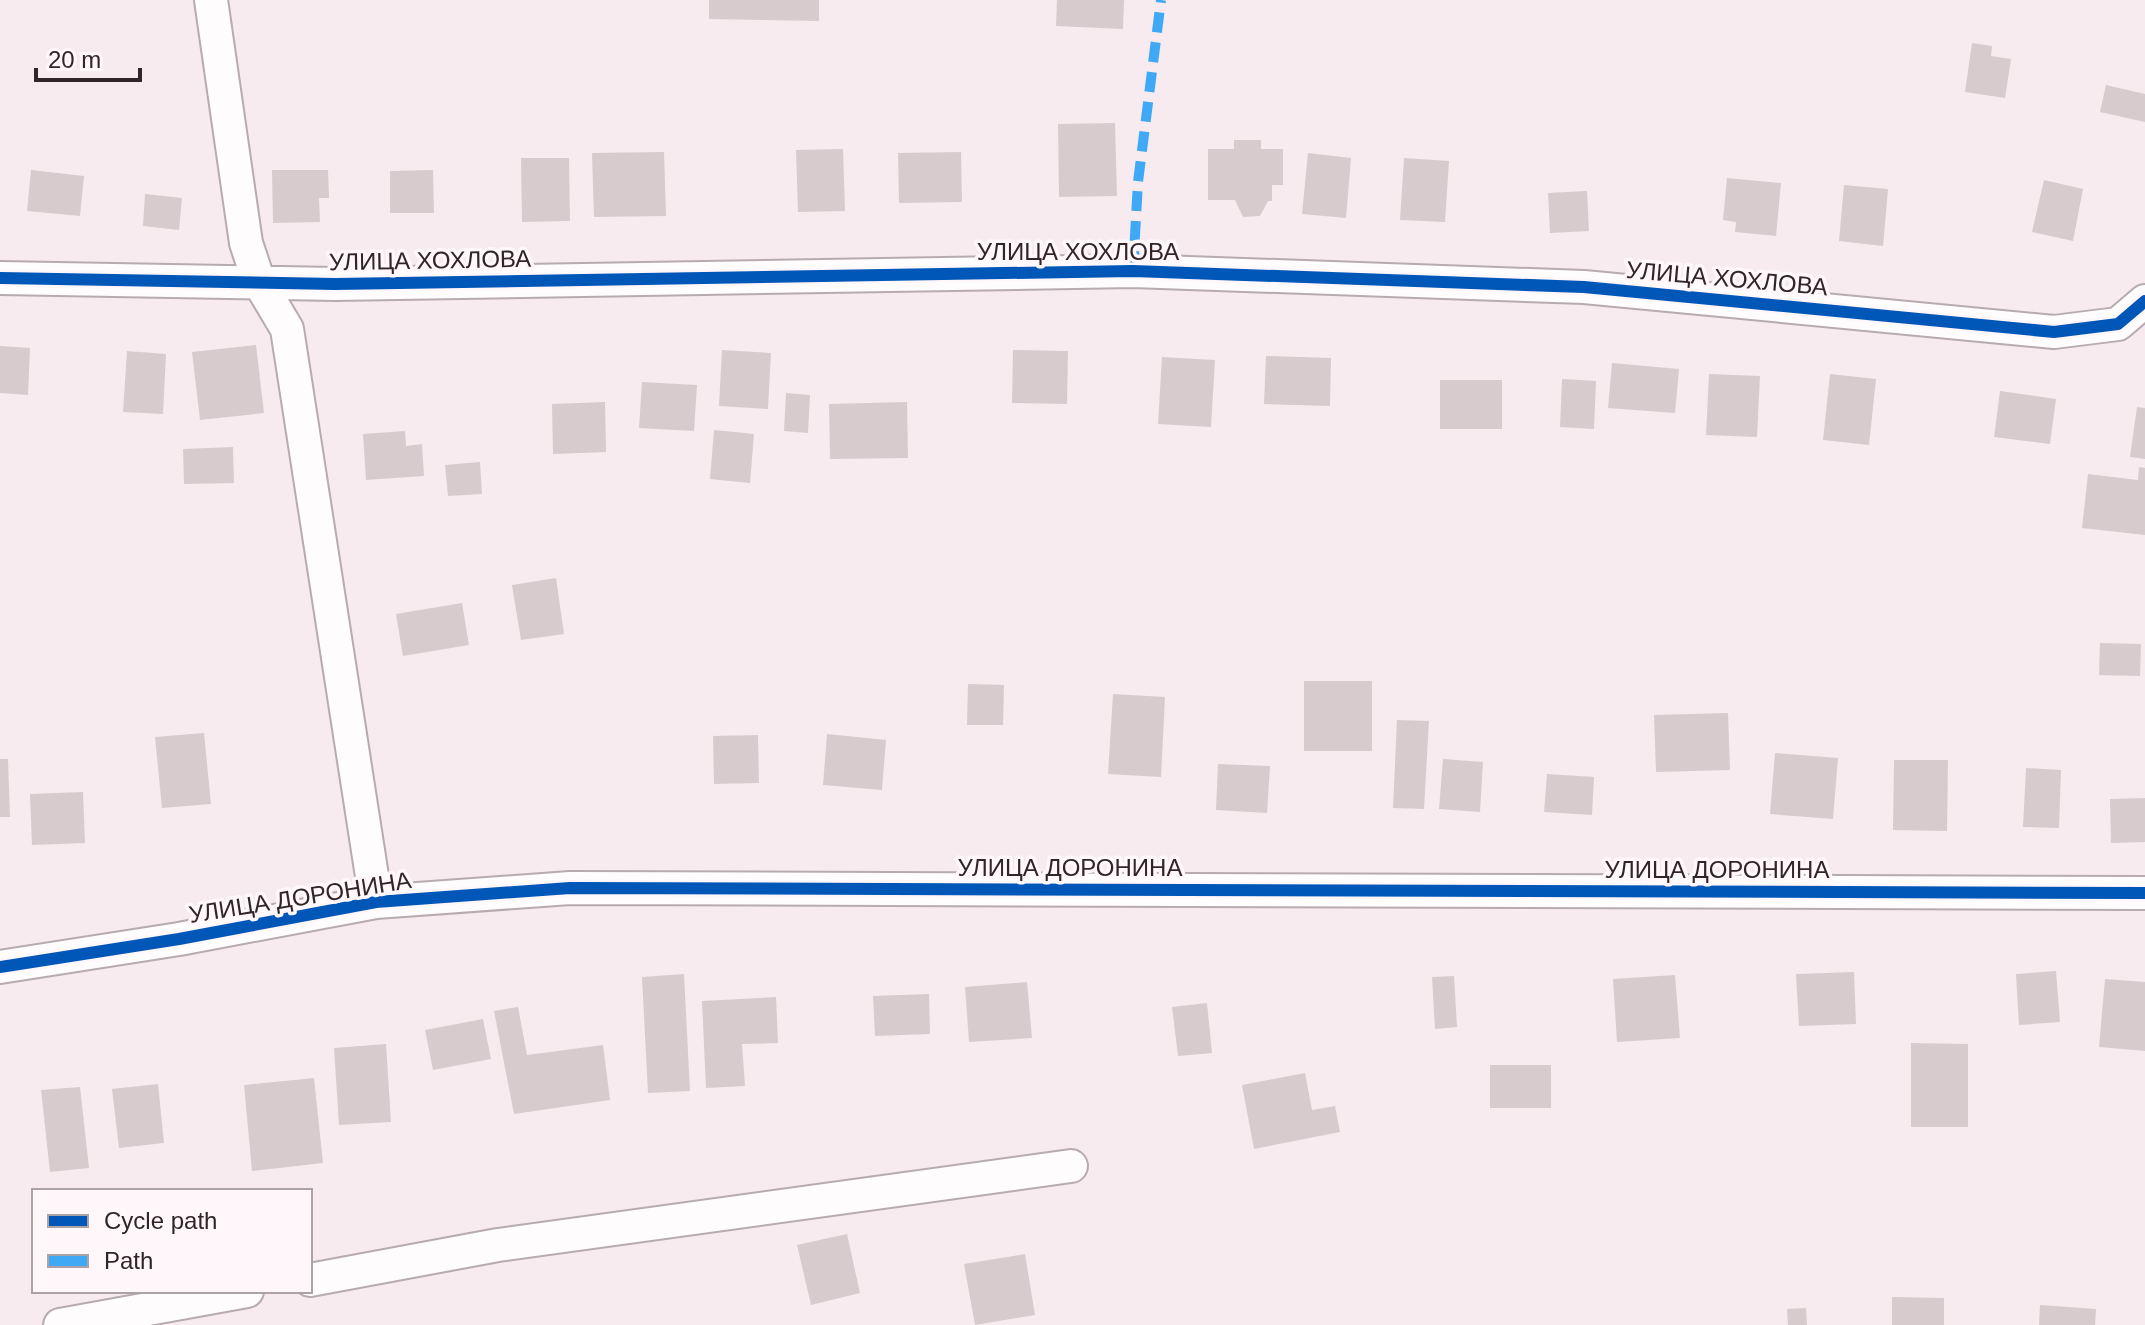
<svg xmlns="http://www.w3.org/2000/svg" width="2145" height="1325" viewBox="0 0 2145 1325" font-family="Arial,sans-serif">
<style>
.building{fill:#d8cbcd}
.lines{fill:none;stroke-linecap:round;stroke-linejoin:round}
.street-casing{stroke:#b7abb0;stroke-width:36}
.street{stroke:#fefcfd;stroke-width:32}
.quiet{stroke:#3fa9f5;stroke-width:10;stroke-dasharray:20 10;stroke-linecap:butt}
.cycleway-casing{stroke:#fff7fa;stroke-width:17}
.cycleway{stroke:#0057b8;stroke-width:12}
.labels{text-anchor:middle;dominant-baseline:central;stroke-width:7;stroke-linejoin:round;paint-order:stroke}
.street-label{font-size:24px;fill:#322429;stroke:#fff7fa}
</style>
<rect width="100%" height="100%" fill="#f7ebef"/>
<!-- building -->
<path class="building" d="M 709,0 L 819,0 L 819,21 L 709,19 Z
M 1057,0 L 1124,0 L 1123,29 L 1056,26 Z
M 1972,43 L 1992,46 L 1991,56 L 2011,59 L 2005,98 L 1965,92 Z
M 2106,85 L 2145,94 L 2145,122 L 2100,112 Z
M 1115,123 L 1117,196 L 1059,197 L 1058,124 Z
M 1234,140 L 1261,140 L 1261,149 L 1283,149 L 1283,185 L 1272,185 L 1272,201 L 1268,201 L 1260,216 L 1243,217 L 1235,200 L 1208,200 L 1208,149 L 1234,149 Z
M 843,149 L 845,211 L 798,212 L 796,150 Z
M 664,152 L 666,216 L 594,217 L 592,153 Z
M 961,152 L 962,202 L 899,203 L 898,153 Z
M 1308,153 L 1351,158 L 1346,218 L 1302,214 Z
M 521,158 L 569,158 L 570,221 L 522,222 Z
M 1404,158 L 1449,161 L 1445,222 L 1400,220 Z
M 31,170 L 84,176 L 80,216 L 27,211 Z
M 272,170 L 328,170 L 329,198 L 319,198 L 320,222 L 273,223 Z
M 433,170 L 434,213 L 390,213 L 390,171 Z
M 1727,178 L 1781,183 L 1776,236 L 1735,232 L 1736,222 L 1723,220 Z
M 2044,180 L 2083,189 L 2073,241 L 2032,232 Z
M 1844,185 L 1888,189 L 1883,246 L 1839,241 Z
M 1587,191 L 1589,231 L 1550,233 L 1548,193 Z
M 145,194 L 182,198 L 179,230 L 143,226 Z
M 256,345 L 264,413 L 200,420 L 192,352 Z
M 0,346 L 30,348 L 28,395 L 0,393 Z
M 722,350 L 771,353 L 768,409 L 719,406 Z
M 1013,350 L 1068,351 L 1067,404 L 1012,403 Z
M 127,351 L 166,354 L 163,414 L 123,412 Z
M 1266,356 L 1331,358 L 1330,406 L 1264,404 Z
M 1162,357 L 1215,360 L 1211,427 L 1158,424 Z
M 1612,363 L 1679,369 L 1675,413 L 1608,408 Z
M 1709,374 L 1760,376 L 1757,437 L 1706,435 Z
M 1830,374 L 1876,379 L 1869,445 L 1823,440 Z
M 1562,379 L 1596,381 L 1594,429 L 1560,427 Z
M 1440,380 L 1502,380 L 1502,429 L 1440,429 Z
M 642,382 L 697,385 L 694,431 L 639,428 Z
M 2000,391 L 2056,399 L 2050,444 L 1994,437 Z
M 786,393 L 810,395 L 808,433 L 784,431 Z
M 605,402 L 606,452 L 553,454 L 552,404 Z
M 907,402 L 908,458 L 830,459 L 829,404 Z
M 2137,407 L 2145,408 L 2145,459 L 2130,457 Z
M 714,430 L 754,434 L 750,483 L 710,479 Z
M 405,431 L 406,446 L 422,444 L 424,476 L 366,480 L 363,434 Z
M 233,447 L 234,483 L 184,484 L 183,449 Z
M 480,462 L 482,494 L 448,496 L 445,465 Z
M 2139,467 L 2145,468 L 2145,535 L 2082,528 L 2088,474 L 2138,480 Z
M 556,578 L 564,634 L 521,640 L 512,585 Z
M 462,603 L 469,645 L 403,656 L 396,614 Z
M 2100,643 L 2141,644 L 2140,676 L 2099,675 Z
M 1304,681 L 1372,681 L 1372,751 L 1304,751 Z
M 968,684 L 1004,685 L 1003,725 L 967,725 Z
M 1113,694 L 1165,697 L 1161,777 L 1108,774 Z
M 1728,713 L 1730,770 L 1656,772 L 1654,715 Z
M 1397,720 L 1429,721 L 1424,809 L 1393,808 Z
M 204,733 L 211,804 L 162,808 L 155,737 Z
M 827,734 L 886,740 L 882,790 L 823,785 Z
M 758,735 L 759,783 L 714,784 L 713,736 Z
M 1775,753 L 1838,758 L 1833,819 L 1770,814 Z
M 0,759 L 8,759 L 10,817 L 0,817 Z
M 1443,759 L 1483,762 L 1480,812 L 1439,809 Z
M 1894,760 L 1948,760 L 1947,831 L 1893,830 Z
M 1218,764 L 1270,766 L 1267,813 L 1216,810 Z
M 2026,768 L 2061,770 L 2059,828 L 2023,827 Z
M 1547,774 L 1594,777 L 1592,815 L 1544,812 Z
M 83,792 L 85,843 L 32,845 L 30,794 Z
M 2145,798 L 2145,842 L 2111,843 L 2110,799 Z
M 2056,971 L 2060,1022 L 2019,1025 L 2016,974 Z
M 1854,972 L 1856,1024 L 1799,1026 L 1796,974 Z
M 684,974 L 690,1091 L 648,1093 L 642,977 Z
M 1675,975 L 1680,1038 L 1617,1042 L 1613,979 Z
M 1454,976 L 1457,1027 L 1435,1029 L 1432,977 Z
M 2105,979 L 2145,982 L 2145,1051 L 2099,1047 Z
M 1027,982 L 1032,1038 L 969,1042 L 965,987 Z
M 929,994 L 930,1034 L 875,1036 L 873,996 Z
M 776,997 L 778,1043 L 742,1044 L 745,1086 L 706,1088 L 702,1001 Z
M 1207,1003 L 1212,1053 L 1178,1056 L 1172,1007 Z
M 518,1007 L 527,1055 L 603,1045 L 610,1100 L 514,1114 L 494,1011 Z
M 483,1019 L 491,1059 L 433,1070 L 425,1030 Z
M 1911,1043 L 1968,1044 L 1968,1127 L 1911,1127 Z
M 386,1044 L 391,1122 L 339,1125 L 334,1048 Z
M 1490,1065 L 1551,1065 L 1551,1108 L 1490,1108 Z
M 1305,1073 L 1312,1110 L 1335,1106 L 1340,1132 L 1254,1149 L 1242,1085 Z
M 314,1078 L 323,1163 L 252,1171 L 244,1085 Z
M 158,1084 L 164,1143 L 119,1148 L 112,1089 Z
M 80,1087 L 89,1168 L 50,1172 L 41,1090 Z
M 847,1234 L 860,1293 L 811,1305 L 797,1245 Z
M 1025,1254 L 1035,1315 L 975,1325 L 964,1264 Z
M 1892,1297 L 1944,1298 L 1944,1325 L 1892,1325 Z
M 2040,1305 L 2096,1309 L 2095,1325 L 2039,1325 Z
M 1806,1308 L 1807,1325 L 1788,1325 L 1787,1309 Z"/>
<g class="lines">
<!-- street casing -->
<g class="street-casing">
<path id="street" d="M 211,0 L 246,243 L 259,282 L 287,329 L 376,902
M 0,278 L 335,284 L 1133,271 L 1584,287 L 2054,332 L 2118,324 L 2145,301
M 0,967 L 179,939 L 376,902 L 570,888 L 2145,893
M 310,1280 L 498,1245 L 1071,1166
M 60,1325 L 247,1291"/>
</g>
<!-- street -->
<use href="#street" class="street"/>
<!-- quiet -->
<path class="quiet" d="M 1133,271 L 1138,182 L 1161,0"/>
<!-- cycleway casing -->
<g class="cycleway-casing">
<path id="cycleway" d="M 0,278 L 335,284 L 1133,271 L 1584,287 L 2054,332 L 2118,324 L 2145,301
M 0,967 L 179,939 L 376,902 L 570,888 L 2145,893"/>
</g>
<!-- cycleway -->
<use href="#cycleway" class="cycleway"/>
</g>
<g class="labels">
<!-- street labels -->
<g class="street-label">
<text x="1078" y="251">УЛИЦА ХОХЛОВА</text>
<text transform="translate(430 260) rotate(-1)">УЛИЦА ХОХЛОВА</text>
<text transform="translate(1727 278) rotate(5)">УЛИЦА ХОХЛОВА</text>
<text x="1070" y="867">УЛИЦА ДОРОНИНА</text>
<text x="1717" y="869">УЛИЦА ДОРОНИНА</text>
<text transform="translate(300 897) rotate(-9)">УЛИЦА ДОРОНИНА</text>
</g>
</g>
<!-- legend -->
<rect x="32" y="1189" width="280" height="104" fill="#fff7fa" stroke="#ada3a6" stroke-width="2"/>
<rect x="48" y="1215" width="40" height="12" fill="#0057b8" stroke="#ada3a6" stroke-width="2"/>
<text x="104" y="1229" font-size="24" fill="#322429">Cycle path</text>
<rect x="48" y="1255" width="40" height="12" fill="#3fa9f5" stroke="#ada3a6" stroke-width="2"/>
<text x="104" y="1269" font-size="24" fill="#322429">Path</text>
<!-- scale -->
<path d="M36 68v12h104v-12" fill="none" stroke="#322429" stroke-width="4"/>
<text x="48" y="68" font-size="24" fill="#322429" stroke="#fff7fa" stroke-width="6" paint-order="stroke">20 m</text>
</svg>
